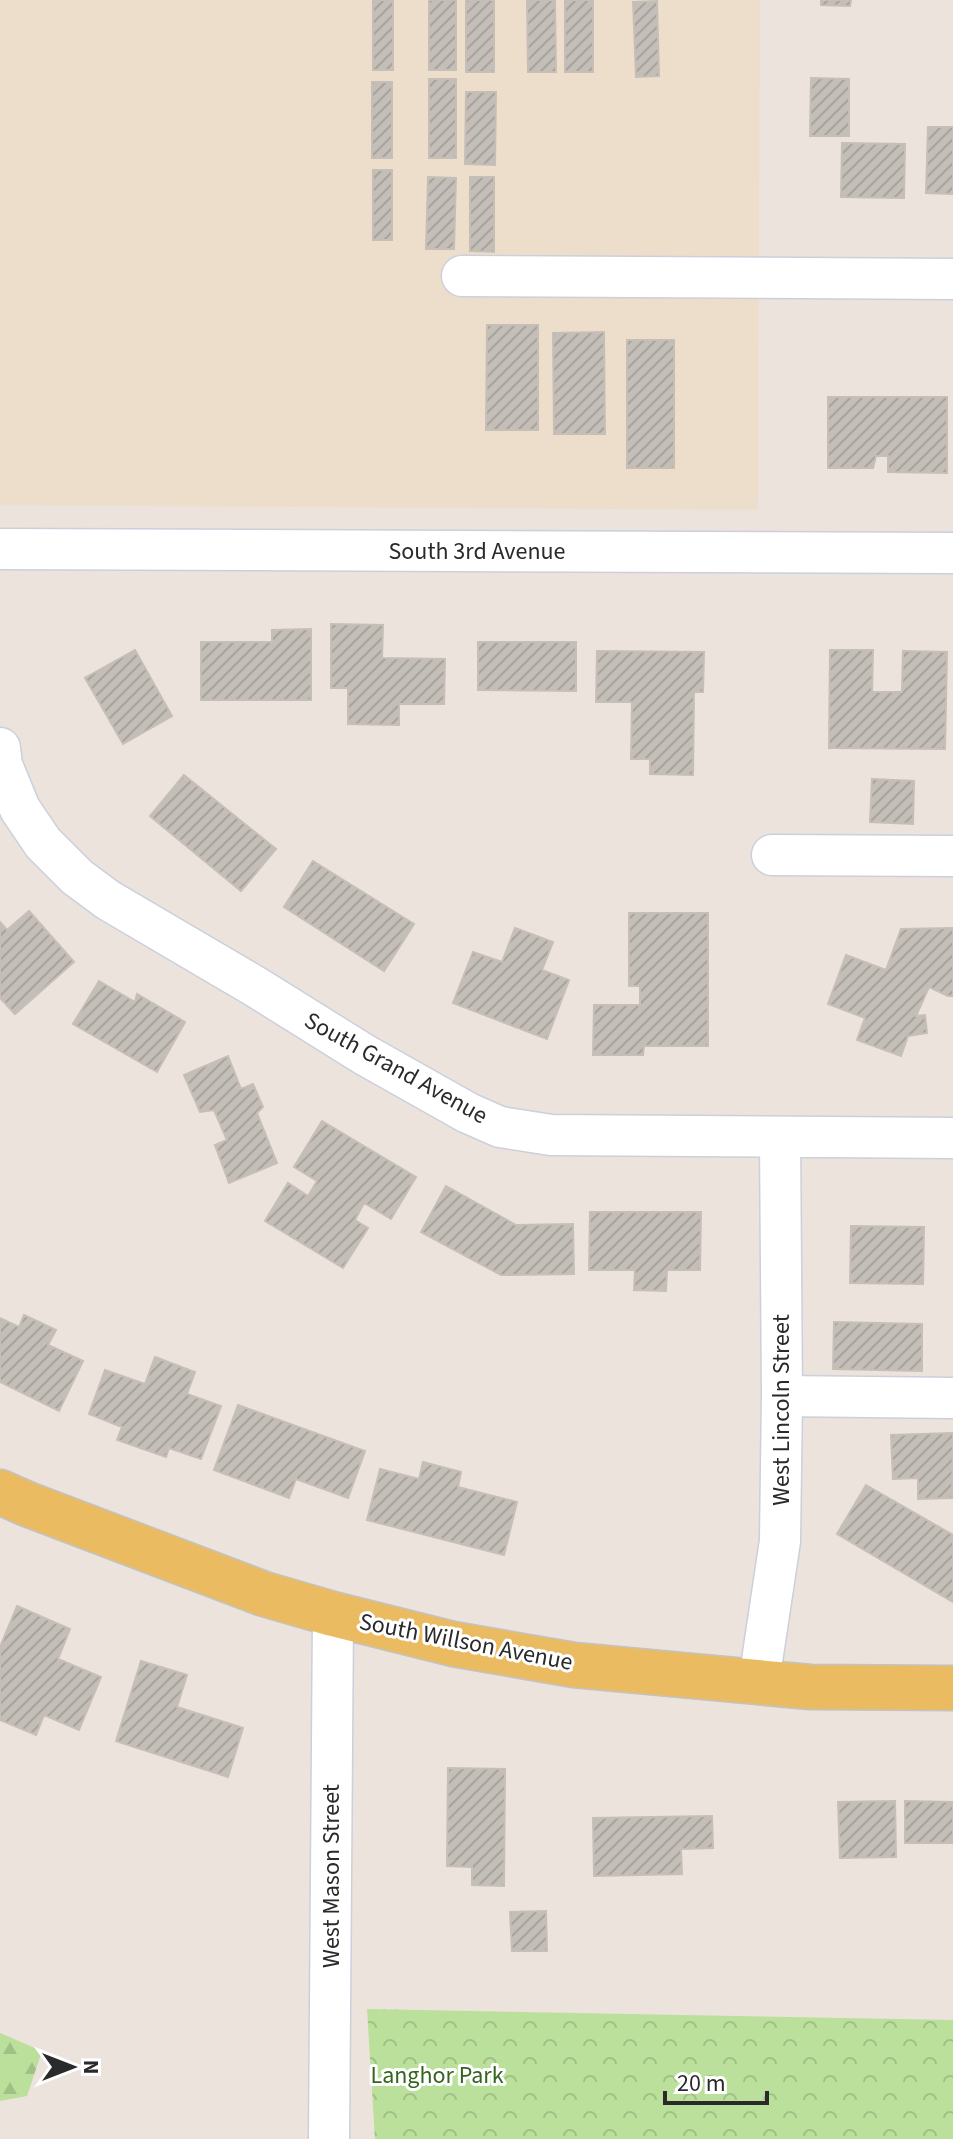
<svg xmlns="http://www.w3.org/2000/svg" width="953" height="2139" viewBox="0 0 953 2139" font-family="'Source Sans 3',sans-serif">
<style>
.education{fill:#eddecc}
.forest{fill:url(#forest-firs)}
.park{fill:url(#park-crowns)}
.building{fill:url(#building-hatch);stroke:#c7bfb6;stroke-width:2}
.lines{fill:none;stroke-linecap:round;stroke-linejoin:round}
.minor-casing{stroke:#cbd0db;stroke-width:43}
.major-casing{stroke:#c3c3c3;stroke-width:47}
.minor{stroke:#fff;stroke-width:40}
.major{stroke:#ebbb62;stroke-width:44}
.labels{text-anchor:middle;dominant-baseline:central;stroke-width:6;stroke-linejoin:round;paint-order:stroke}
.street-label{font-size:24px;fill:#2a2a2a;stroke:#fff}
.park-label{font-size:24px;fill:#34641d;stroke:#fff}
</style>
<defs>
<pattern id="forest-firs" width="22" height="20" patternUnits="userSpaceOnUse" patternTransform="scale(2)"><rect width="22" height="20" fill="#bbe09b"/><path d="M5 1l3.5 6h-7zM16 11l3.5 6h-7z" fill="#a1c086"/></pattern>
<pattern id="park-crowns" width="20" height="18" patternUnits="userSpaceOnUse" patternTransform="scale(2)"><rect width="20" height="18" fill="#bbe09b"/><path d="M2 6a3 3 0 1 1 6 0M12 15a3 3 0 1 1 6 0" fill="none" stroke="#a1c086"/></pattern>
<pattern id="building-hatch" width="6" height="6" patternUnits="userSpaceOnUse" patternTransform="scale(2)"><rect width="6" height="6" fill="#c4beb8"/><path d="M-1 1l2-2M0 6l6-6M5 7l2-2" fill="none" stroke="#a9a39e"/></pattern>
</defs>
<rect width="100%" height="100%" fill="#ebe3dc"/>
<!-- education -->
<path class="education" d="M 0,0 L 760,0 L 758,510 L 0,505 Z"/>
<!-- forest -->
<path class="forest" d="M 0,2033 L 42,2051 L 27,2096 L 0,2101 Z"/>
<!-- park -->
<path class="park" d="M 367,2009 L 953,2020 L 953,2139 L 375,2139 Z"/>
<!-- building -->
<path class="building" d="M 373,0 L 393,0 L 393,70 L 373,70 Z
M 429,0 L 456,0 L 456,70 L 429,70 Z
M 466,0 L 494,0 L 494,72 L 466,72 Z
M 527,0 L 555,0 L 556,72 L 528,72 Z
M 565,0 L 593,0 L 593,72 L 565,72 Z
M 821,0 L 851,0 L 850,6 L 821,5 Z
M 657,1 L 659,76 L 636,77 L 633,2 Z
M 811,78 L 849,79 L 849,136 L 810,136 Z
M 429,79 L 456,79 L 456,158 L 429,158 Z
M 372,82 L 392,82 L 392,158 L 372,158 Z
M 466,92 L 496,92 L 495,165 L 465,164 Z
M 928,127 L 953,127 L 953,194 L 926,193 Z
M 842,143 L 905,144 L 904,198 L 841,197 Z
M 373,170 L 392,170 L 392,240 L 373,240 Z
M 428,177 L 456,178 L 454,249 L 426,249 Z
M 470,177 L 494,177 L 494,252 L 470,251 Z
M 487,325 L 538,325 L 538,430 L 486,430 Z
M 604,332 L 605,434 L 554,434 L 553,333 Z
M 627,340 L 674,340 L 674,468 L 627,468 Z
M 828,397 L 947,397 L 947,473 L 888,472 L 888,456 L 876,456 L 873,468 L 828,468 Z
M 331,624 L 383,625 L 382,658 L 445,659 L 444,704 L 399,704 L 399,725 L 348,724 L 348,688 L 331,688 Z
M 311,629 L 311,700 L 201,700 L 201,642 L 272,642 L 272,630 Z
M 478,642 L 576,642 L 576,691 L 478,690 Z
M 135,650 L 172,716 L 123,744 L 85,678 Z
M 830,650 L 873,650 L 872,692 L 902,692 L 903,651 L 947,652 L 945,749 L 829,748 Z
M 597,651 L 704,652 L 703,692 L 694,692 L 693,775 L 650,774 L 650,759 L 631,759 L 632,702 L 596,702 Z
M 184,775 L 276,849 L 241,891 L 150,816 Z
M 872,779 L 914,781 L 913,824 L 870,822 Z
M 313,861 L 414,924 L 384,971 L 284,907 Z
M 29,911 L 74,962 L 15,1014 L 0,998 L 0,922 L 7,930 Z
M 629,913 L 708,913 L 708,1046 L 644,1046 L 643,1055 L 593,1055 L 594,1005 L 640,1005 L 640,986 L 629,986 Z
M 515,928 L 553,942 L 542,970 L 569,980 L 547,1039 L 453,1003 L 473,952 L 502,962 Z
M 953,928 L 953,996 L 948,996 L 929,987 L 916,1016 L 925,1015 L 927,1033 L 908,1036 L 901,1056 L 857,1040 L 865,1018 L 828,1004 L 846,955 L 886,970 L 901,929 Z
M 99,981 L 135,1002 L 137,994 L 185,1022 L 157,1072 L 73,1024 Z
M 228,1056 L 241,1089 L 253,1084 L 263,1107 L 257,1113 L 277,1163 L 229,1183 L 215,1145 L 227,1140 L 214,1110 L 200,1112 L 184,1075 Z
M 322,1121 L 416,1177 L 391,1219 L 364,1203 L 355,1220 L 368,1228 L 343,1268 L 265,1221 L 288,1183 L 308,1196 L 317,1181 L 294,1167 Z
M 446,1186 L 516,1225 L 573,1224 L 574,1274 L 501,1275 L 421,1232 Z
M 590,1212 L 701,1212 L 700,1270 L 667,1270 L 666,1291 L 634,1290 L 635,1270 L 589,1270 Z
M 851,1226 L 924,1227 L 923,1284 L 850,1283 Z
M 24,1315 L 56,1330 L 48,1345 L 83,1361 L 59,1411 L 0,1382 L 0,1318 L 19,1327 Z
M 834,1322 L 922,1324 L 922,1371 L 833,1369 Z
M 155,1357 L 195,1372 L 187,1394 L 221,1406 L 201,1459 L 169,1448 L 166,1457 L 117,1440 L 122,1427 L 89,1414 L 105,1370 L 145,1384 Z
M 238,1405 L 365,1451 L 348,1498 L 296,1479 L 289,1498 L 214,1470 Z
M 953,1433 L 952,1498 L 918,1499 L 918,1478 L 893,1479 L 891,1435 Z
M 423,1462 L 461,1472 L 458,1487 L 517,1502 L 504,1555 L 367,1520 L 380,1469 L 419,1479 Z
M 866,1485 L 953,1535 L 953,1602 L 837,1534 Z
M 17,1606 L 70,1629 L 58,1659 L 101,1677 L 79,1730 L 44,1715 L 36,1735 L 0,1720 L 0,1647 Z
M 141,1661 L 187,1675 L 177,1707 L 243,1728 L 228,1777 L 116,1741 Z
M 448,1768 L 505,1769 L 504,1886 L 472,1885 L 472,1867 L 447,1866 Z
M 895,1801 L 896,1857 L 840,1858 L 838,1802 Z
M 905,1801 L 953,1802 L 953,1843 L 905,1843 Z
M 712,1816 L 713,1848 L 681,1849 L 682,1874 L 594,1876 L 593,1818 Z
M 546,1911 L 547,1951 L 512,1951 L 510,1912 Z"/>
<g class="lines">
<!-- minor casing -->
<g class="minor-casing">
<path id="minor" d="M 462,276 L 953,279
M 0,549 L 953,553
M 0,748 L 2,765 L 20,809 L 43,843 L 77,877 L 108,900 L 256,987 L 365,1055 L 468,1113 L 500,1127 L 551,1135 L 953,1138
M 772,855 L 953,856
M 782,1396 L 953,1398
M 759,1681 L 780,1541 L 782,1396 L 780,1137
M 329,2139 L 333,1614"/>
</g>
<!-- major casing -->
<g class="major-casing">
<path id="major" d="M 0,1492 L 27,1504 L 264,1594 L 333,1614 L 453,1644 L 574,1665 L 810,1687 L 953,1688"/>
</g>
<!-- minor -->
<use href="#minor" class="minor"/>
<!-- major -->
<use href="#major" class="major"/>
</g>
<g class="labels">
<!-- street labels -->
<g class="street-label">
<text x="477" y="551">South 3rd Avenue</text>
<text transform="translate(396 1068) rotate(29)">South Grand Avenue</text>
<text transform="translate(781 1410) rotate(-90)">West Lincoln Street</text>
<text transform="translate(466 1642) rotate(11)">South Willson Avenue</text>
<text transform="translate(331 1876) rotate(-90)">West Mason Street</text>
</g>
<!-- park labels -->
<g class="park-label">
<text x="437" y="2075">Langhor Park</text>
</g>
</g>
<!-- north arrow -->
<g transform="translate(72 2067) rotate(90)" stroke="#ffffff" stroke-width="6" paint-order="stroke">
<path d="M0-6L14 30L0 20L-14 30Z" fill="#2a2a2a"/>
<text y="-12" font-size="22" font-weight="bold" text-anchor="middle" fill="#2a2a2a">N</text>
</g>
<!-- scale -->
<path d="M665 2091v12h102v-12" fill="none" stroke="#2a2a2a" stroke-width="4"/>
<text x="677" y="2091" font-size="24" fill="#2a2a2a" stroke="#ffffff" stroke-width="6" paint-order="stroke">20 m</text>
</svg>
